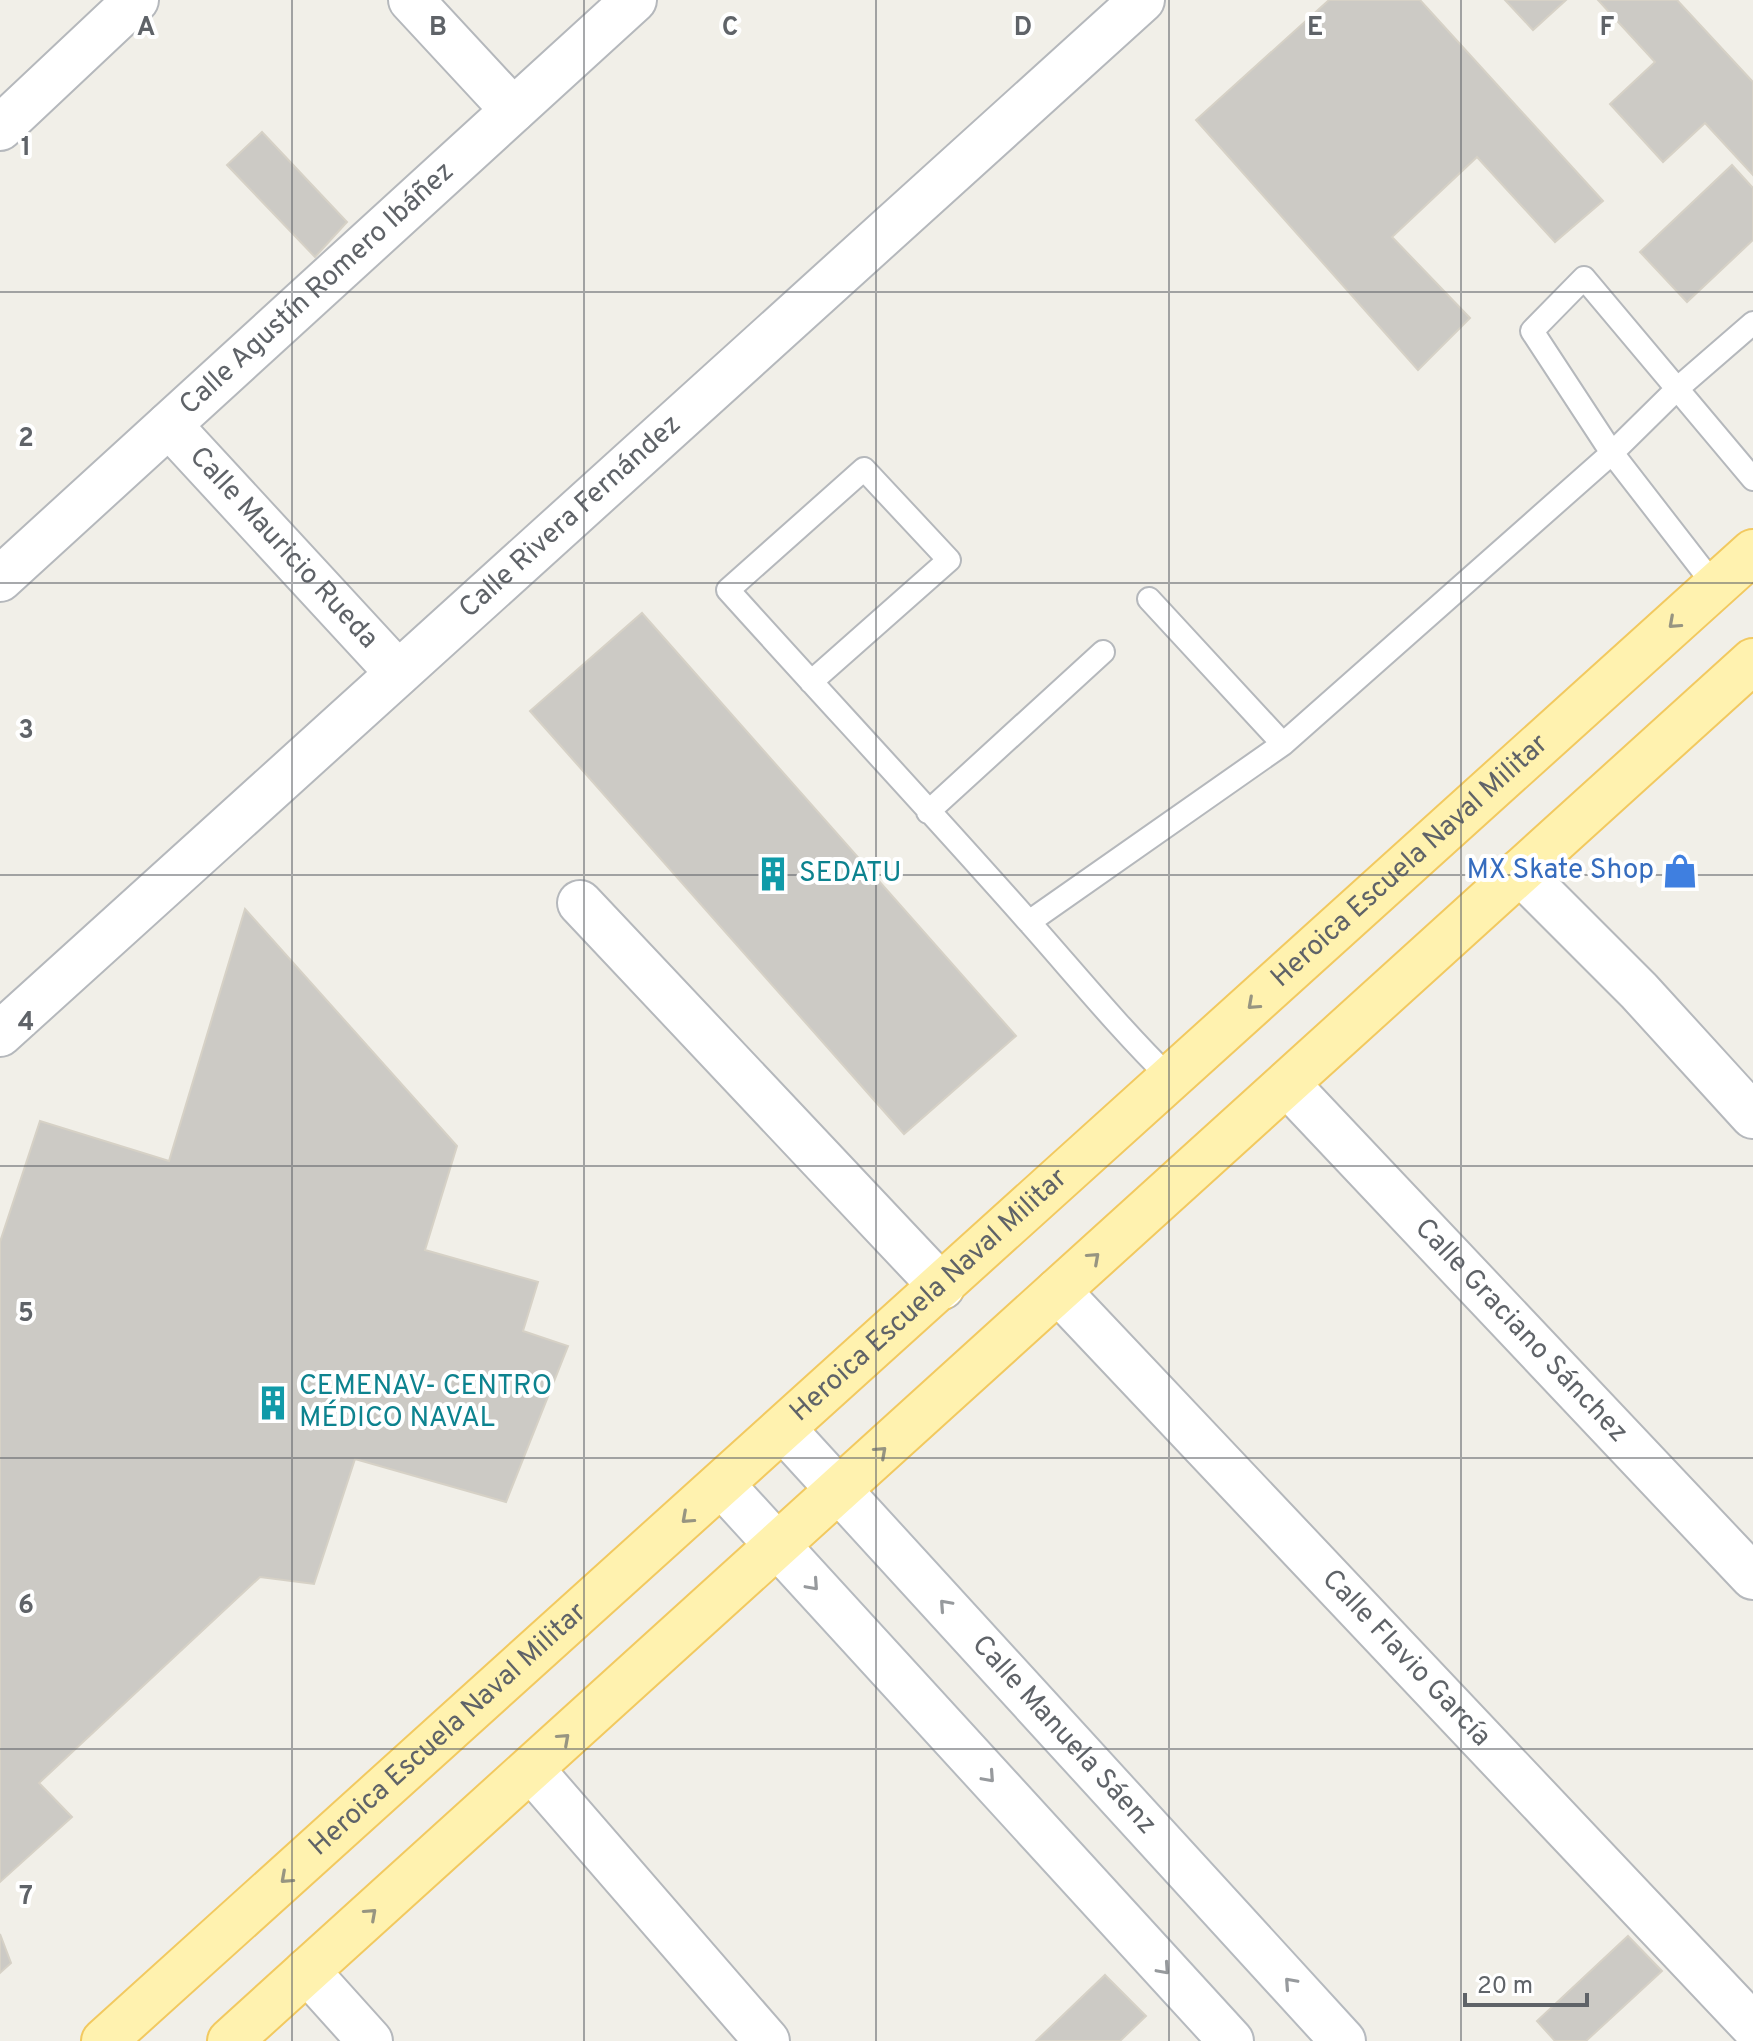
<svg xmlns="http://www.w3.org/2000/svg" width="1753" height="2041" viewBox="0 0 1753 2041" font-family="Overpass,sans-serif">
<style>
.building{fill:#cccac5;stroke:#d6d1c6;stroke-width:2}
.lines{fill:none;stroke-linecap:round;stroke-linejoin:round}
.lane-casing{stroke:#b5b8bc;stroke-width:26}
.street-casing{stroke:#b5b8bc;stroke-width:48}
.secondary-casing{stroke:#b6babf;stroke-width:48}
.primary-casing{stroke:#f2c960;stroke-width:48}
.lane{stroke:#fff;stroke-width:22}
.street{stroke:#fff;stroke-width:44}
.secondary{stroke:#fff;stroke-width:44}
.primary{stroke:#fff2af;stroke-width:44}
.oneway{stroke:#979581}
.oneway2{stroke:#979a9d}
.grid{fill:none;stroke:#5f6368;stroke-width:2;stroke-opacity:0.55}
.labels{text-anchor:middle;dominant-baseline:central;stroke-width:8;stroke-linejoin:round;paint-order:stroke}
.street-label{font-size:28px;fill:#5f6368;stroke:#fff}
.shop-label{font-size:28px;fill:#366cbe;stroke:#fff;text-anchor:end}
.culture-label{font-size:28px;fill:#0d838f;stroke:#fff;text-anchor:start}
.grid-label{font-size:26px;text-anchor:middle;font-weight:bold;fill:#5f6368;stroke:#fff;stroke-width:8;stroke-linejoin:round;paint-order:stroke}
</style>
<rect width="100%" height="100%" fill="#f1efe8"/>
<!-- building -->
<path class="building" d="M 1329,0 L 1420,0 L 1603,201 L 1555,242 L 1477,157 L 1392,237 L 1470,318 L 1418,370 L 1196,120 Z
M 1505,0 L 1566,0 L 1533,30 Z
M 1598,0 L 1677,0 L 1753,82 L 1753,175 L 1705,123 L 1663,162 L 1610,104 L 1655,62 Z
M 262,132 L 347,222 L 315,257 L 227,165 Z
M 1732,165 L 1753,188 L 1753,240 L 1687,302 L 1640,252 Z
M 642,613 L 1016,1036 L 904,1134 L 530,711 Z
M 245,909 L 457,1146 L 425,1250 L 538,1282 L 523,1331 L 568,1346 L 506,1502 L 355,1459 L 314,1584 L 260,1577 L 39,1783 L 72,1817 L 0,1882 L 0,1242 L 40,1121 L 169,1161 Z
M 0,1934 L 11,1963 L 0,1973 Z
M 1628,1936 L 1662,1971 L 1586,2041 L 1555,2041 L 1537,2021 Z
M 1105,1975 L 1146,2016 L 1120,2041 L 1036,2041 Z"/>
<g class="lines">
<!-- lane casing -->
<g class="lane-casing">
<path id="lane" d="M 1715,586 L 1612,453 L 1532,331 L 1584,278 L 1753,479
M 1149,599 L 1283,744 L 1612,453 L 1678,388 L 1753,323
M 811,682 L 949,560 L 864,469 L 728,590 C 828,701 930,810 1029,922 C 1076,975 1120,1029 1171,1079
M 928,812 L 1103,652
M 1029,922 L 1283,744"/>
</g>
<!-- street casing -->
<g class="street-casing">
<g id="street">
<path d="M 411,0 L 513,110"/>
<path d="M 0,128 L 136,0"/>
<path id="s1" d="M 169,425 L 398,673"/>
<path id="s2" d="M 0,579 L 634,0"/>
<path d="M 1520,872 L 1639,991 L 1753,1116"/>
<path d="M 580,903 L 942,1287"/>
<path id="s3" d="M 0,1034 L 1142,0"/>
<path id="s4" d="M 1287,1084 L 1753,1577"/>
<path id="s5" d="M 1058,1291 L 1753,2026"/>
<path d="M 531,1769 L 767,2041"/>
<path d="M 307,1971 L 370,2041"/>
</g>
</g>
<!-- secondary casing -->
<g class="secondary-casing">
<g id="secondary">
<path id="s6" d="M 784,1430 L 1343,2041"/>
<path d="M 723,1486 L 1231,2041"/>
</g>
</g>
<!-- primary casing -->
<g class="primary-casing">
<g id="primary">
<path id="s7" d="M 104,2041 L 1753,552"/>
<path d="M 230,2041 L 1753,661"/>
</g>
</g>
<!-- lane -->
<use href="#lane" class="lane"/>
<!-- street -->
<use href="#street" class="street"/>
<!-- secondary -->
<use href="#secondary" class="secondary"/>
<!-- primary -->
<use href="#primary" class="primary"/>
</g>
<!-- one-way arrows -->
<defs><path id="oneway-chevron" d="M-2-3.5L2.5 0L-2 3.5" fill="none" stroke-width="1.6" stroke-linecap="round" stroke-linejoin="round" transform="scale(2)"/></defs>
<g class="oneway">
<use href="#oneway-chevron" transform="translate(1674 623) rotate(138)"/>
<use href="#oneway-chevron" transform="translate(1253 1004) rotate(138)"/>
<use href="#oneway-chevron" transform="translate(1094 1258) rotate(-42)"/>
<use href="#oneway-chevron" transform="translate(881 1452) rotate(-42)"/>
<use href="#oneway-chevron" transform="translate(687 1518) rotate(138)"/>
<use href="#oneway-chevron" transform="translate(564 1739) rotate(-42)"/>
<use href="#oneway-chevron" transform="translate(286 1878) rotate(138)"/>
<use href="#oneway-chevron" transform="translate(371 1914) rotate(-42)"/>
</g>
<g class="oneway2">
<use href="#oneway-chevron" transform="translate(813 1585) rotate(48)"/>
<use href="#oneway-chevron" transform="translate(945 1605) rotate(-132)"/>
<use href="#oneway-chevron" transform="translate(989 1777) rotate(48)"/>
<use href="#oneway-chevron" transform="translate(1164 1969) rotate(48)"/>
<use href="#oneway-chevron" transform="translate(1290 1983) rotate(-132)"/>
</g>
<!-- grid -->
<path class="grid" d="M 292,0 L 292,2041M 584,0 L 584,2041M 876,0 L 876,2041M 1169,0 L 1169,2041M 1461,0 L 1461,2041M 0,292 L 1753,292M 0,583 L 1753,583M 0,875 L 1753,875M 0,1166 L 1753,1166M 0,1458 L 1753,1458M 0,1749 L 1753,1749"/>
<!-- icons -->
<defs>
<g id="shop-bare" transform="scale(2.76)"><path d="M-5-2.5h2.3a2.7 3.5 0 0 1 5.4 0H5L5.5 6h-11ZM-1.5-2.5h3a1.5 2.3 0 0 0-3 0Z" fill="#3f7fe0" stroke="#fff" stroke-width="2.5" paint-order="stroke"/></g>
<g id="building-bare" transform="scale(2.76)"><path d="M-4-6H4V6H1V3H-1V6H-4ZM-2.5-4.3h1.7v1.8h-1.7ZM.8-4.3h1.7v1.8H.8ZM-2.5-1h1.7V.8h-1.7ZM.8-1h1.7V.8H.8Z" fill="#0f9aa8" stroke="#fff" stroke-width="2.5" paint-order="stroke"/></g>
</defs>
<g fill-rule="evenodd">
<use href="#shop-bare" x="1680" y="871"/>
<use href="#building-bare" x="773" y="874"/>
<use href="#building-bare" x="273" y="1403"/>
</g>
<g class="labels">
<!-- street labels -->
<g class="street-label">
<text stroke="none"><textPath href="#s2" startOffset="430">Calle Agustín Romero Ibáñez</textPath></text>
<text stroke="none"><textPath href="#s3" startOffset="770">Calle Rivera Fernández</textPath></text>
<text stroke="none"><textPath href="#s1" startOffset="168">Calle Mauricio Rueda</textPath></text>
<text stroke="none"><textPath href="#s7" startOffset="1760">Heroica Escuela Naval Militar</textPath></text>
<text stroke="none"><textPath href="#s7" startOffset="1112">Heroica Escuela Naval Militar</textPath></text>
<text stroke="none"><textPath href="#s4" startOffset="340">Calle Graciano Sánchez</textPath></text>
<text stroke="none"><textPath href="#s5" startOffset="506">Calle Flavio García</textPath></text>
<text stroke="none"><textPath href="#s7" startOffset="464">Heroica Escuela Naval Militar</textPath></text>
<text stroke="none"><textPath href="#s6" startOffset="414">Calle Manuela Sáenz</textPath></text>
</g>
<!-- shop labels -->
<g class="shop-label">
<text x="1654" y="871">MX Skate Shop</text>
</g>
<!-- culture labels -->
<g class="culture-label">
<text x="799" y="874">SEDATU</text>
<text x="299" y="1387">CEMENAV- CENTRO<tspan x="299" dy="32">MÉDICO NAVAL</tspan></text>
</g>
</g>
<g class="grid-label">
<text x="146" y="35">A</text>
<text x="438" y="35">B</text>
<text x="730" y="35">C</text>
<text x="1023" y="35">D</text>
<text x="1315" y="35">E</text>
<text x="1607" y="35">F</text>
<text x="26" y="155">1</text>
<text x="26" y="446">2</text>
<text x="26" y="738">3</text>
<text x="26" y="1030">4</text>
<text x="26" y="1321">5</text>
<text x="26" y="1613">6</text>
<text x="26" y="1904">7</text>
</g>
<!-- scale -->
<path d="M1465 1993v12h122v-12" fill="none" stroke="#5f6368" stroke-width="4"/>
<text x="1477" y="1993" font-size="24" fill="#5f6368" stroke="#ffffff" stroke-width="6" paint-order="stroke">20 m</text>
</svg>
